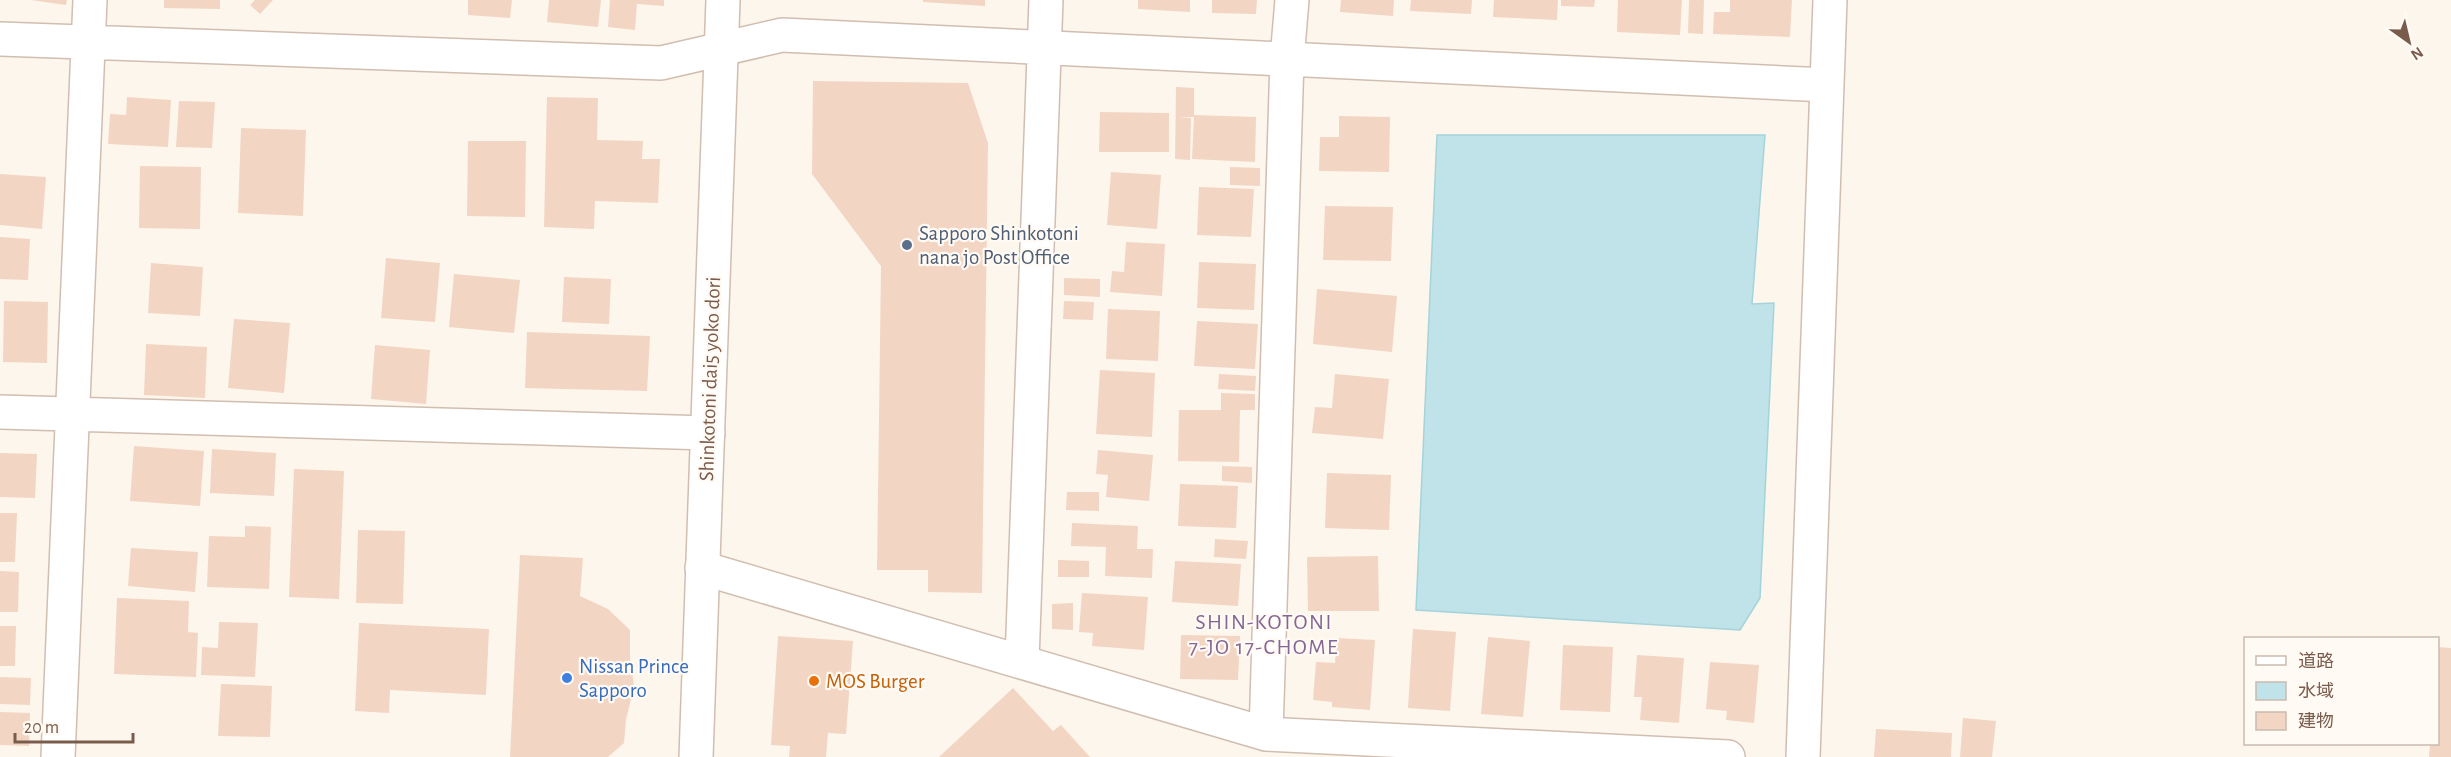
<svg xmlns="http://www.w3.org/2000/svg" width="2451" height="757" viewBox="0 0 2451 757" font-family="'Alegreya Sans','Noto Sans JP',sans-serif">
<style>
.water{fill:#bfe3e8;stroke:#a5d3da;stroke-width:1.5}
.building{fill:#f3d5c3}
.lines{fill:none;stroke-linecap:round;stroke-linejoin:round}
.minor-casing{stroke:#d1beb0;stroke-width:36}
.tertiary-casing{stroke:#d1beb0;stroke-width:36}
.minor{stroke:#fff;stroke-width:33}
.tertiary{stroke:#fff;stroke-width:33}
.service-dot{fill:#5c6f8a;stroke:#fffaf3;stroke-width:2}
.shop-dot{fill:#3f7fe0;stroke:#fffaf3;stroke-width:2}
.food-dot{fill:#e8710a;stroke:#fffaf3;stroke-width:2}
.labels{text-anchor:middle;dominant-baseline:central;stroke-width:4.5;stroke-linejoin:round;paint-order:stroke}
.service-label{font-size:21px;fill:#4e5e75;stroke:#fffaf3;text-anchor:start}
.street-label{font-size:21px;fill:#7a5c4d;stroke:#fffaf3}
.shop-label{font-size:21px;fill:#366cbe;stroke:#fffaf3;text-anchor:start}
.food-label{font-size:21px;fill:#c56008;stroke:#fffaf3;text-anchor:start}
.neighbourhood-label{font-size:22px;letter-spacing:1.5px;fill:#846695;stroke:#fffaf3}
</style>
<rect width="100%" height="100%" fill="#fdf6ec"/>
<!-- water -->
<path class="water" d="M 1437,135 L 1765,135 L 1752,304 L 1774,303 L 1760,598 L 1740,630 L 1416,610 Z"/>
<!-- building -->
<path class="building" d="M 31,0 L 67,0 L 66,5 Z
M 164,0 L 220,0 L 220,9 L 164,8 Z
M 255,0 L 273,0 L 260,14 L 250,5 Z
M 468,0 L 512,0 L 510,18 L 468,15 Z
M 549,0 L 601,0 L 598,27 L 547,22 Z
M 610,0 L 664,0 L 664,6 L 637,4 L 635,30 L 608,27 Z
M 923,0 L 985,0 L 985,6 L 923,2 Z
M 1138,0 L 1190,0 L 1190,12 L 1138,9 Z
M 1212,0 L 1257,0 L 1256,14 L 1212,13 Z
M 1341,0 L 1394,0 L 1393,16 L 1340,12 Z
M 1411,0 L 1472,0 L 1471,14 L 1410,11 Z
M 1494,0 L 1558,0 L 1557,20 L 1493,17 Z
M 1561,0 L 1595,0 L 1594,7 L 1561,6 Z
M 1618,0 L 1682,0 L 1680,35 L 1617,32 Z
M 1689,0 L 1704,0 L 1703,34 L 1688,33 Z
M 1730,0 L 1792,0 L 1790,37 L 1713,34 L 1714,12 L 1730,12 Z
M 813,81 L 968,83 L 988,143 L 982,593 L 928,592 L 928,570 L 877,570 L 881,266 L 812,174 Z
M 1176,87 L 1194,88 L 1194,115 L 1256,117 L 1255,162 L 1192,159 L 1194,117 L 1179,117 L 1191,118 L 1190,160 L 1175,159 Z
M 127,97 L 171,100 L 168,147 L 108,144 L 110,114 L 126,115 Z
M 547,97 L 598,98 L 597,140 L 643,141 L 642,159 L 660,159 L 658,203 L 595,201 L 594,229 L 544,227 Z
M 179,101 L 215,102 L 212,148 L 176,147 Z
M 1100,112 L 1169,113 L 1169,152 L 1099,152 Z
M 1339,116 L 1390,117 L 1389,172 L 1319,171 L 1320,137 L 1339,137 Z
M 241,128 L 306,130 L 303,216 L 238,213 Z
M 468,141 L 526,141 L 525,217 L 467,216 Z
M 140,166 L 201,167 L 200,229 L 139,228 Z
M 1230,167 L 1260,168 L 1260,186 L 1230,185 Z
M 1111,172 L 1161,175 L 1157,229 L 1107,225 Z
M 0,174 L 46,177 L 42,229 L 0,225 Z
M 1199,187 L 1254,189 L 1251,237 L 1197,235 Z
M 1325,206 L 1393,207 L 1391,261 L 1323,260 Z
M 0,237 L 30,239 L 28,280 L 0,279 Z
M 1126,242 L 1165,244 L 1162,296 L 1110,292 L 1112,271 L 1124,272 Z
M 386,258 L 440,263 L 435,322 L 381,318 Z
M 1199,262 L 1256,264 L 1254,310 L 1197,308 Z
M 151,263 L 203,267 L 200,316 L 148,313 Z
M 454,274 L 520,280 L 514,333 L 449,327 Z
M 564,277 L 611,279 L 609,324 L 562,322 Z
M 1064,278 L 1100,279 L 1100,297 L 1064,295 Z
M 1317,289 L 1397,296 L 1392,352 L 1313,344 Z
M 4,301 L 48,302 L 47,363 L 3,362 Z
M 1064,301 L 1094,302 L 1093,320 L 1063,319 Z
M 1108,309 L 1160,311 L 1158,361 L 1106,359 Z
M 234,319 L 290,323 L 284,393 L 228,388 Z
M 1197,321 L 1258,324 L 1255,369 L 1194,366 Z
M 527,332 L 650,336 L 647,391 L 525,388 Z
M 146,344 L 207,347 L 205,398 L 144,395 Z
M 375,345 L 430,350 L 426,404 L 371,399 Z
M 1100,370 L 1155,373 L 1152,437 L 1096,434 Z
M 1219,374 L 1256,376 L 1255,391 L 1218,389 Z
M 1335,374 L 1389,379 L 1383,439 L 1312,433 L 1315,407 L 1332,408 Z
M 1221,393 L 1255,394 L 1255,410 L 1240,410 L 1239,462 L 1178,461 L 1179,410 L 1221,410 Z
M 134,446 L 204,451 L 200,506 L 130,501 Z
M 212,449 L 276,453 L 274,496 L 210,493 Z
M 1098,450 L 1153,455 L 1149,501 L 1106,497 L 1108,475 L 1096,474 Z
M 0,453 L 37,454 L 35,498 L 0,497 Z
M 1222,466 L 1252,467 L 1252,483 L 1222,481 Z
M 294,469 L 344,471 L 339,599 L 289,597 Z
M 1327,473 L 1391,475 L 1389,530 L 1325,528 Z
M 1180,484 L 1238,486 L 1236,528 L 1178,526 Z
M 1067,492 L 1099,492 L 1099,511 L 1066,510 Z
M 0,513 L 17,513 L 15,562 L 0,562 Z
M 1072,523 L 1138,526 L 1137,549 L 1153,549 L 1152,578 L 1105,576 L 1106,547 L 1071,546 Z
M 245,526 L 271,527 L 269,589 L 207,587 L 209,536 L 245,537 Z
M 358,530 L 405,531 L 403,604 L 356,603 Z
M 1215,539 L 1248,541 L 1246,559 L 1214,557 Z
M 131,548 L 198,552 L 195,592 L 128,586 Z
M 520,555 L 583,558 L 580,596 L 608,609 L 630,630 L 630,658 L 634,686 L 626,720 L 624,743 L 608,757 L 510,757 Z
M 1378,556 L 1379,611 L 1308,611 L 1307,557 Z
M 1058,560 L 1089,561 L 1089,577 L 1058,577 Z
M 1175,561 L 1241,564 L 1238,606 L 1172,602 Z
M 0,571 L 19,572 L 18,612 L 0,612 Z
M 1082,593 L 1148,597 L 1144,650 L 1092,646 L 1093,633 L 1079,632 Z
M 117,598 L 189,601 L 188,632 L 198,633 L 196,677 L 114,674 Z
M 1073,603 L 1073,630 L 1052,629 L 1052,604 Z
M 219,622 L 258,623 L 255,677 L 201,675 L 202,647 L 218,648 Z
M 359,623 L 489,629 L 486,695 L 390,690 L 389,713 L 355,711 Z
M 0,626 L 16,626 L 15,666 L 0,666 Z
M 1413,629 L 1456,632 L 1450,711 L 1408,708 Z
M 1181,635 L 1240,636 L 1238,680 L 1180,679 Z
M 778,636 L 853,641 L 846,734 L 828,733 L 826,757 L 789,757 L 790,746 L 771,745 Z
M 1488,637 L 1530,641 L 1523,717 L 1481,714 Z
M 1337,638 L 1375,640 L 1370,710 L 1332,707 L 1332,702 L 1313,700 L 1316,662 L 1335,663 Z
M 1563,645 L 1613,647 L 1610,712 L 1560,710 Z
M 2438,647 L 2451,648 L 2451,757 L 2429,757 L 2430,744 L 2438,744 Z
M 1637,655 L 1684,658 L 1679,723 L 1640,720 L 1642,697 L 1634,697 Z
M 1710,662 L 1759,665 L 1754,723 L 1726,720 L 1727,711 L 1706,709 Z
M 0,677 L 31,678 L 30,705 L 0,704 Z
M 221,684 L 272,686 L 270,737 L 218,736 Z
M 1013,688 L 1053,731 L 1061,725 L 1090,757 L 939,757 Z
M 0,712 L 30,713 L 29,746 L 0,745 Z
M 1963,718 L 1996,721 L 1992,757 L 1960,757 Z
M 1876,729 L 1952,733 L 1951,757 L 1874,757 Z"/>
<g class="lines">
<!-- minor casing -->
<g class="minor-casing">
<path id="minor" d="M 0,39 L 661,63 L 782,35 L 1827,85
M 0,412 L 708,433
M 702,568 L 1266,734 L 1728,757
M 1022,661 L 1046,0
M 1266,734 L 1287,59 L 1292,0
M 58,757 L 90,0
M 1803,757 L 1830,0"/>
</g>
<!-- tertiary casing -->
<g class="tertiary-casing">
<path id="tertiary" d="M 696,757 L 723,0"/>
</g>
<!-- minor -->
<use href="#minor" class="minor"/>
<!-- tertiary -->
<use href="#tertiary" class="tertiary"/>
</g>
<!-- markers -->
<circle class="service-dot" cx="907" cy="245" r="6"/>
<circle class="shop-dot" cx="567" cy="678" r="6"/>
<circle class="food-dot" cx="814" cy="681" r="6"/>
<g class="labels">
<!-- service labels -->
<g class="service-label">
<text x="919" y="233">Sapporo Shinkotoni<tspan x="919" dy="24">nana jo Post Office</tspan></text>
</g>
<!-- street labels -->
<g class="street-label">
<text transform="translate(710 379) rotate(-88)">Shinkotoni dai5 yoko dori</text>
</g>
<!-- shop labels -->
<g class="shop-label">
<text x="579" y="666">Nissan Prince<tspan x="579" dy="24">Sapporo</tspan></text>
</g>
<!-- food labels -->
<g class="food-label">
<text x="826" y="681">MOS Burger</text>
</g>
<!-- neighbourhood labels -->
<g class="neighbourhood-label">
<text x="1264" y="622">SHIN-KOTONI<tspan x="1264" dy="25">7-JO 17-CHOME</tspan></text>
</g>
</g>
<!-- legend -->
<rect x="2244" y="637" width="195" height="108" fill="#fffaf3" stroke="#cabbb1" stroke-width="1.5"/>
<rect x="2256" y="656" width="30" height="9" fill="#ffffff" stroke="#cabbb1" stroke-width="1.5"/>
<text x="2298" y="667" font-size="18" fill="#7a5c4d">道路</text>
<rect x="2256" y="682" width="30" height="18" fill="#bfe3e8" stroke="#cabbb1" stroke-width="1.5"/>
<text x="2298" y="697" font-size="18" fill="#7a5c4d">水域</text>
<rect x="2256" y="712" width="30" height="18" fill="#f3d5c3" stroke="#cabbb1" stroke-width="1.5"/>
<text x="2298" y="727" font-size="18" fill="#7a5c4d">建物</text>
<!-- north arrow -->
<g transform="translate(2409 42) rotate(146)" stroke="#fffaf3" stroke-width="4.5" paint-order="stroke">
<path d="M0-4.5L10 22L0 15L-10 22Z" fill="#7a5c4d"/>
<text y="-9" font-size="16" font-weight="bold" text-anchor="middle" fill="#7a5c4d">N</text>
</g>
<!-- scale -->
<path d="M15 733v9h118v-9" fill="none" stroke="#7a5c4d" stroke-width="3"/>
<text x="24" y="733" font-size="18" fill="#7a5c4d" stroke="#fffaf3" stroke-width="4.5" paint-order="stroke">20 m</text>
</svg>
